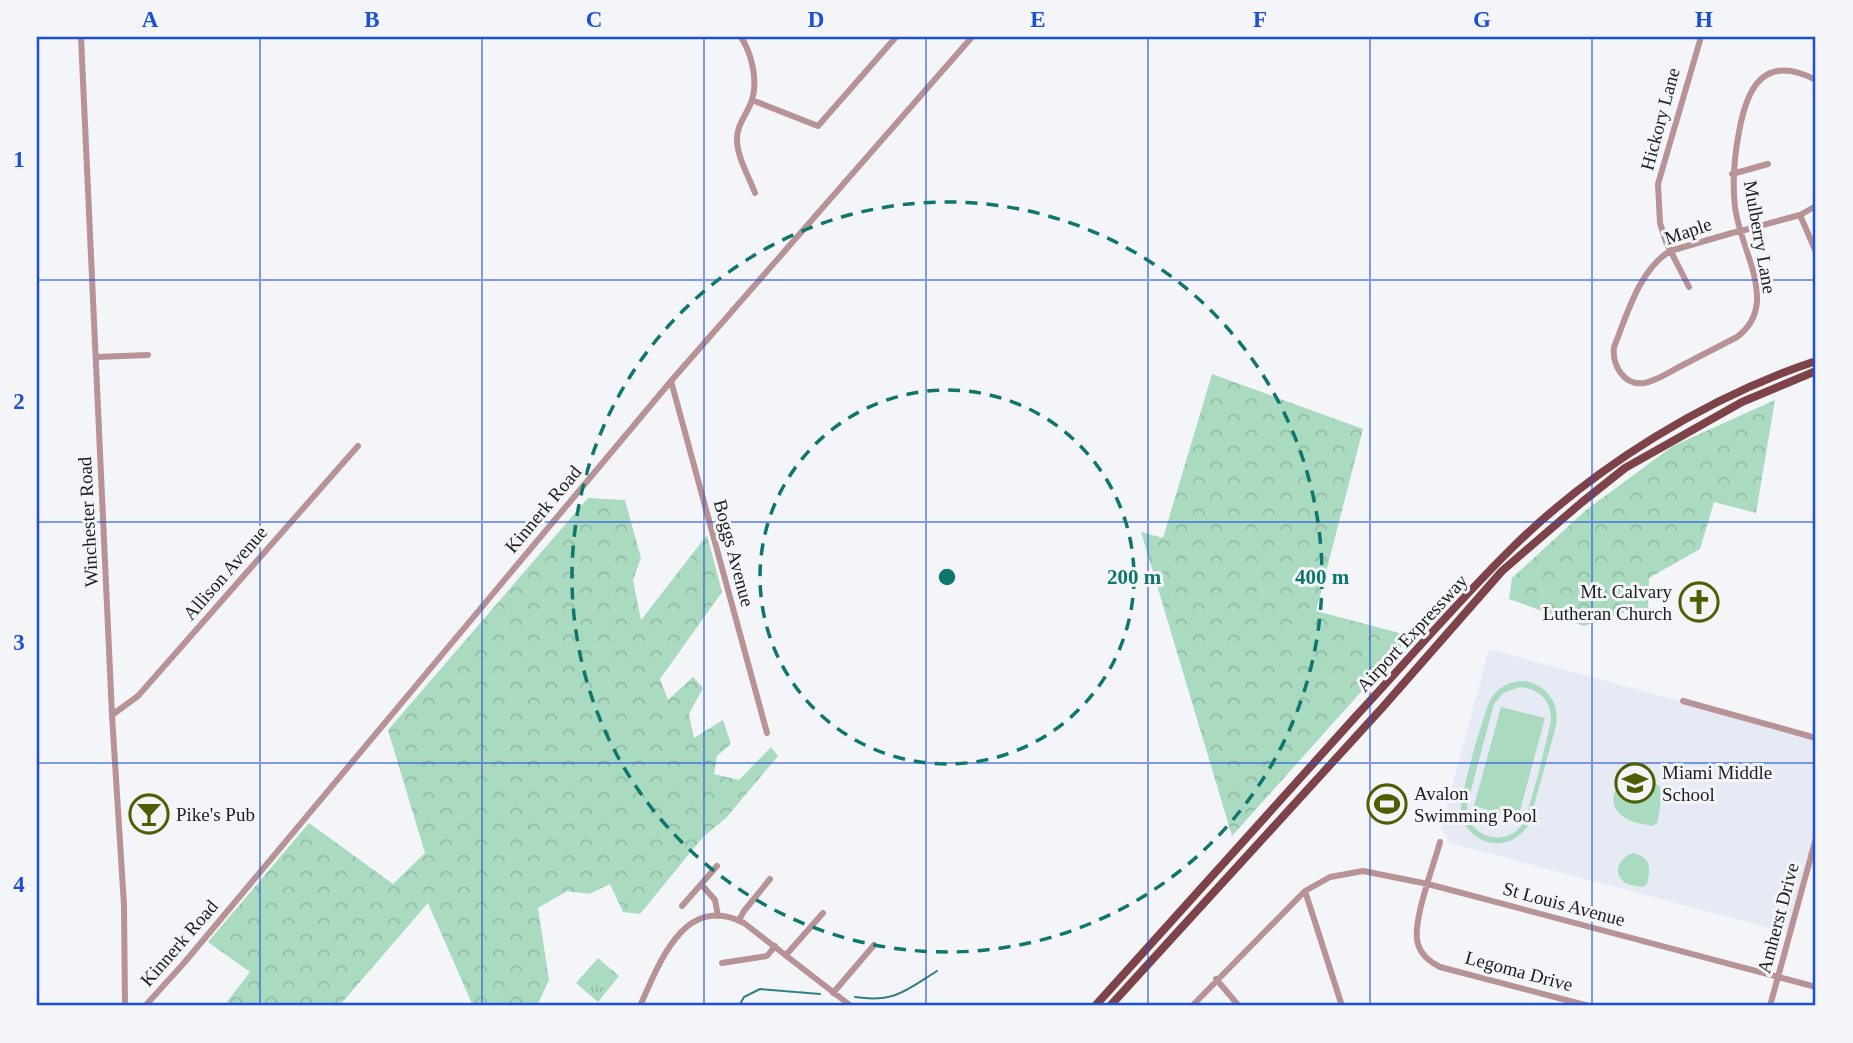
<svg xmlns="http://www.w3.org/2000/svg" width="1853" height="1043" viewBox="0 0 1853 1043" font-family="Georgia,serif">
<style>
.built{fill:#e5eaf5}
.grass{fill:url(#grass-tufts)}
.forest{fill:url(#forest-crowns)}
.pitch{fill:#aadbc1;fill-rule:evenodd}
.water{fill:url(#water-ripples);stroke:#337f83;stroke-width:2}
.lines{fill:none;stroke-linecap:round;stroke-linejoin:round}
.stream{stroke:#337f83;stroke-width:2}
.minor{stroke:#b79395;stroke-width:6}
.major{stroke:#7e4249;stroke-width:8}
.grid{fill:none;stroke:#1d4ed8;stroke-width:2;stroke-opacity:0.55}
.ring{fill:none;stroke:#0f766e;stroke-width:3.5;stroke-dasharray:12 9}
.labels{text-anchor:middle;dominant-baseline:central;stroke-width:6;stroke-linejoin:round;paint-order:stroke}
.street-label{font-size:19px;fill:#1d1e1f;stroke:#f3f5f9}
.poi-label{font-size:19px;fill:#1d1e1f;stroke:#f3f5f9;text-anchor:start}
.centre{fill:#0f766e;stroke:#f3f5f9;stroke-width:3.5}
.ring-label{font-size:21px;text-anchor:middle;font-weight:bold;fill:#0f766e;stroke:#f3f5f9;stroke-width:6;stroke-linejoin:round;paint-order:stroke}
.neatline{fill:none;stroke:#1d4ed8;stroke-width:2.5}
.grid-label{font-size:23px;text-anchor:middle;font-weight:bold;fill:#1d4ed8}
</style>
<defs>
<pattern id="grass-tufts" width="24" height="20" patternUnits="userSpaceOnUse" patternTransform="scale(1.75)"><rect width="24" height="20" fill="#aadbc1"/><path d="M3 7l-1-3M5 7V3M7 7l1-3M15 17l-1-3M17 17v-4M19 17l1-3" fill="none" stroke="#92bca5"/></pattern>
<pattern id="forest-crowns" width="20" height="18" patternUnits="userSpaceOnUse" patternTransform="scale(1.75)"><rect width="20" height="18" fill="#aadbc1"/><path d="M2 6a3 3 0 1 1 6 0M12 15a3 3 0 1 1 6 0" fill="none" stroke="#92bca5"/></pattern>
<pattern id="water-ripples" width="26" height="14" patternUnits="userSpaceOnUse" patternTransform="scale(1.75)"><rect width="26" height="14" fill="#3da9ae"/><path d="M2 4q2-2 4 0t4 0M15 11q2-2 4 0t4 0" fill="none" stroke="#33898d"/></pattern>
</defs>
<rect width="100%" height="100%" fill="#f3f5f9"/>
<!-- built -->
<path class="built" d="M 1489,649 L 1816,738 L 1816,827 L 1788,933 L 1450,843 L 1441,828 Z"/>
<!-- grass -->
<path class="grass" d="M 598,958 L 619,976 L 598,1002 L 576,983 Z"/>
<!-- forest -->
<path class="forest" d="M 1212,374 L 1363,429 L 1316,611 L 1411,636 L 1232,836 L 1141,532 L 1163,538 Z
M 1775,400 L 1756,513 L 1714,502 L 1700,549 L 1649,578 L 1648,611 L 1636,618 L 1626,612 L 1584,626 L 1509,599 L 1512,578 L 1586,510 L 1673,446 Z
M 588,498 L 625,500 L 641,558 L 633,580 L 641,620 L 707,535 L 722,592 L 660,679 L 668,700 L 693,677 L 703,688 L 689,714 L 694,738 L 723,720 L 731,744 L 717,756 L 714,774 L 739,780 L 771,747 L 778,756 L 726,818 L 703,837 L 640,914 L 623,912 L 610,884 L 589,894 L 567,891 L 538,908 L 549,980 L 537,1006 L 473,1006 L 428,903 L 339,1006 L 224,1006 L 250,972 L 208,942 L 309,823 L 393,884 L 425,853 L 388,730 Z"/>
<!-- pitch -->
<path class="pitch" d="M 1525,681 C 1548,686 1560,704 1556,726 L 1529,824 C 1521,837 1508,845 1493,843 C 1476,841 1463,828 1461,811 C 1460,794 1482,721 1489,702 C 1497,687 1509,681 1525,681 ZM 1520,687 C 1539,689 1551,700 1551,720 C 1547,739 1530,813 1521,826 C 1512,838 1494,841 1481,833 C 1471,827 1467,817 1467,805 L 1494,704 L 1503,693 Z
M 1501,707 L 1545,718 L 1518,818 L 1474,806 Z
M 1635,773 L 1644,774 L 1660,787 C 1662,800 1660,810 1657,823 L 1652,826 C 1643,824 1632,823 1624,817 C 1603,802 1616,782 1635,773 Z
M 1633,853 C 1651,857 1651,868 1647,884 L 1642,887 C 1636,886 1628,885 1624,882 C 1611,871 1621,857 1633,853 Z"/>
<!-- water -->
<path class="water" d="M 1390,786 L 1399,789 L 1391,818 L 1383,815 L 1385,806 L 1371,802 L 1374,791 L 1388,795 Z"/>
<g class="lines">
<!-- stream -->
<path class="stream" d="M 855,997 C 894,1003 905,991 937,971
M 739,1006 L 744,997 L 760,989 L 820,994"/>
<!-- minor -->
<path class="minor" d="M 81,37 L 112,715 L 124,905 L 125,1006
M 741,37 C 752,54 758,81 752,100 C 747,115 736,125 737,141 C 738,159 749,177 755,193
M 1816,80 C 1764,53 1747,87 1739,132 C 1734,158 1732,181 1735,207 C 1739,239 1758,269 1757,301 C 1756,317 1749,328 1737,337 C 1718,347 1698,357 1679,367 C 1668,373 1656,381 1644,383 C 1623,386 1612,364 1614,347 C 1627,315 1639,270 1670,251 L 1732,233 L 1741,231 L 1800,215 L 1816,206
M 752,100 L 818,126 L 896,37
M 1732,174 L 1768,164
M 1800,215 L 1816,252
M 1689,287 L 1666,242 L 1660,223 L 1658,184 L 1701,37
M 97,357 L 148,355
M 671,381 L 767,733
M 1683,701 L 1816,738
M 112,715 L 138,696 L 358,446
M 1440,842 C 1434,865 1411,924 1418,944 C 1421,955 1430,962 1440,967 L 1589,1006
M 701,884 L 715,900 L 718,916
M 1305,891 L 1342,1006
M 682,906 L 717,866
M 739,920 L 744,911 L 770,879
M 786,955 L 823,913
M 722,963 L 767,956 L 775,946
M 1216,979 L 1239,1006
M 833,993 L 874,945
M 145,1006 L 184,963 L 671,381 L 972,37
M 640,1006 C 659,964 684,892 744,923 L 851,1006
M 1192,1006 L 1305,891 L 1330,877 L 1363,871 L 1428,884 L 1816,987
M 1770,1006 L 1816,838"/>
<!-- major -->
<path class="major" d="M 1095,1006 C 1182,909 1269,812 1357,715 C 1408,660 1458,601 1512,548 C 1594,467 1707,397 1816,361
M 1110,1006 L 1382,708 L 1502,571 L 1581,503 L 1625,468 L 1742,402 L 1816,371"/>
</g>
<!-- grid -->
<path class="grid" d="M 260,37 L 260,1006M 482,37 L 482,1006M 704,37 L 704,1006M 926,37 L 926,1006M 1148,37 L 1148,1006M 1370,37 L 1370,1006M 1592,37 L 1592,1006M 37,280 L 1816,280M 37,522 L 1816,522M 37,763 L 1816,763"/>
<!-- distance rings -->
<g class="ring">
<circle cx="947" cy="577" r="187"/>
<circle cx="947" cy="577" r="375"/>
</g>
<!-- icons -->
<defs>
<g id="church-ring" transform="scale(2.0125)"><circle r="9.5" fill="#f3f5f9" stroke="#4d5f03" stroke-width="1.5"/><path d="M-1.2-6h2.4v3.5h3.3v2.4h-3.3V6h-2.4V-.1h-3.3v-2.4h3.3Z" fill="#4d5f03"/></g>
<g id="school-ring" transform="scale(2.0125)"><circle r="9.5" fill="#f3f5f9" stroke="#4d5f03" stroke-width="1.5"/><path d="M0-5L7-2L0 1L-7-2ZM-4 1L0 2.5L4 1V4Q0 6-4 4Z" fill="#4d5f03"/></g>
<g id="stadium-ring" transform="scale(2.0125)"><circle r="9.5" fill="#f3f5f9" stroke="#4d5f03" stroke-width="1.5"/><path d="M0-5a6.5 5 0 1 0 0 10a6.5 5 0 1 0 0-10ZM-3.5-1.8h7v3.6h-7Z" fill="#4d5f03"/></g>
<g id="bar-ring" transform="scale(2.0125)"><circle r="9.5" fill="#f3f5f9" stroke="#4d5f03" stroke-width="1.5"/><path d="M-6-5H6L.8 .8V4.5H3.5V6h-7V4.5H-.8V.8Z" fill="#4d5f03"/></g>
</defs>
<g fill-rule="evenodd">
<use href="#church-ring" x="1699" y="602"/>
<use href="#school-ring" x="1635" y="783"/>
<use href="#stadium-ring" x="1387" y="804"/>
<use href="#bar-ring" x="149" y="814"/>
</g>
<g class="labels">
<!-- street labels -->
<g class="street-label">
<text transform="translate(1660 119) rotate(-75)">Hickory Lane</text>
<text transform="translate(1688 231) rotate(-19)">Maple</text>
<text transform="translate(1760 237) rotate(80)">Mulberry Lane</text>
<text transform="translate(543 509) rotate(-50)">Kinnerk Road</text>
<text transform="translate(88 522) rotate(-93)">Winchester Road</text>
<text transform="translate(734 553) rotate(75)">Boggs Avenue</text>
<text transform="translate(225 573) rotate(-49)">Allison Avenue</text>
<text transform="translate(1412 633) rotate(-47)">Airport Expressway</text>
<text transform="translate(1564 904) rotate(15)">St Louis Avenue</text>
<text transform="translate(1778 918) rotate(-75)">Amherst Drive</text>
<text transform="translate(179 943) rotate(-49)">Kinnerk Road</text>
<text transform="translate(1519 971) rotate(15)">Legoma Drive</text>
</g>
<!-- poi labels -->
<g class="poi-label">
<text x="1672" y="591" text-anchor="end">Mt. Calvary<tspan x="1672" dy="22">Lutheran Church</tspan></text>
<text x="1662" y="772">Miami Middle<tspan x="1662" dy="22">School</tspan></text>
<text x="1414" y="793">Avalon<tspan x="1414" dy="22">Swimming Pool</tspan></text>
<text x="176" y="814">Pike's Pub</text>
</g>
</g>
<circle cx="947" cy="577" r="10" class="centre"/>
<g class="ring-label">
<text x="1134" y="584">200 m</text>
<text x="1322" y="584">400 m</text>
</g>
<!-- border -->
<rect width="1853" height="1043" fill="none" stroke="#f3f5f9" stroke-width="77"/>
<rect x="38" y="38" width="1776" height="966" class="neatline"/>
<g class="grid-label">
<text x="150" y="27">A</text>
<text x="372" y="27">B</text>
<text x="594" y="27">C</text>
<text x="816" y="27">D</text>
<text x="1038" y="27">E</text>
<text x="1260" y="27">F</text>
<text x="1482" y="27">G</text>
<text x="1704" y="27">H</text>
<text x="19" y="167">1</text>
<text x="19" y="409">2</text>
<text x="19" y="650">3</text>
<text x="19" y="892">4</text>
</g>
</svg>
